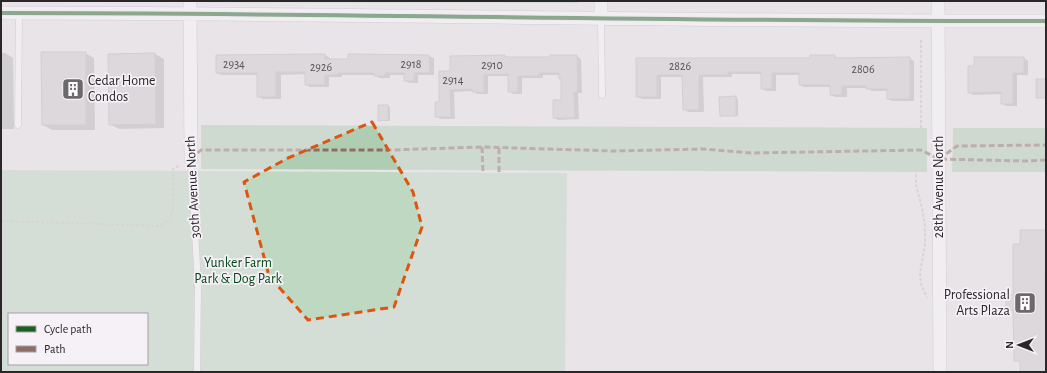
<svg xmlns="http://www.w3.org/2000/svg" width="1047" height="373" viewBox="0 0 1047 373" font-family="'Alegreya Sans',sans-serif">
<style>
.green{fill:#bed8c2;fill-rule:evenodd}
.forest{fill:#afcdb3}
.shadow{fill:#0003}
.building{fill:#cecacd;stroke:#b8b4b6}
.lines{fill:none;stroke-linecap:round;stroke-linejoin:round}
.service-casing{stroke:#b6b3b6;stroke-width:7}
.minor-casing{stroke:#b6b3b6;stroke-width:14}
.path{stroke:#c4c2c4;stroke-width:2;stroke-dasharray:3 2;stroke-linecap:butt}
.service{stroke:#fcfbfc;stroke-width:6}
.minor{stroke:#fcfbfc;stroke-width:13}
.quiet{stroke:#8d6e63;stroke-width:3;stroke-dasharray:6 3;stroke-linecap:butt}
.cycleway-casing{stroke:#f6f0f7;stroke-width:6}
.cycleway{stroke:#1b5e20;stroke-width:4}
.marked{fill:none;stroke:#de560d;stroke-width:3;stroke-dasharray:8 5;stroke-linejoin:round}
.labels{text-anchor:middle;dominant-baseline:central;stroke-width:3.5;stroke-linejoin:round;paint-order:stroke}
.number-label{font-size:12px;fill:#545254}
.poi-label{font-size:14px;fill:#292729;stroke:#f6f0f7;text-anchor:start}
.street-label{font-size:14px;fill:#292729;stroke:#f6f0f7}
.park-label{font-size:14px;fill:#034819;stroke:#f6f0f7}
</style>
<rect width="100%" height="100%" fill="#e8e4e8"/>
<!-- green -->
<path class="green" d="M 199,1 L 578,1 L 578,3 L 199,2 Z
M 1,170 L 567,173 L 565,372 L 1,372 ZM 9,314 L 147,314 L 147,364 L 9,364 Z"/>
<!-- forest -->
<path class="forest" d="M 201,125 L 927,128 L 927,172 L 201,169 Z
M 953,128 L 1046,128 L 1046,172 L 952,172 Z"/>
<!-- shadow -->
<path class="shadow" d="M 1,53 L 5,53 L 13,58 L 14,129 L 1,129 Z
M 85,53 L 94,58 L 95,130 L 52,130 L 43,125 Z
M 155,54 L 164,59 L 164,128 L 119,129 L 110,124 Z
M 325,55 L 330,58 L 330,60 L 349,60 L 349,55 L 429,56 L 434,58 L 434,75 L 418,75 L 418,83 L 410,83 L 405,81 L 405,75 L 390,75 L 390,78 L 380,78 L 375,75 L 342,75 L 342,77 L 329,77 L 329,87 L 310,87 L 306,85 L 306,74 L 281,75 L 281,99 L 263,99 L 258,96 L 258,75 L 222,75 L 217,73 L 217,56 Z
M 505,56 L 509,58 L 551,58 L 551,56 L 577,56 L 581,59 L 582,93 L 578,93 L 579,119 L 558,120 L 554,117 L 562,101 L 562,80 L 560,79 L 560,75 L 543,75 L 543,78 L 522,78 L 522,94 L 513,94 L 509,91 L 509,76 L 488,76 L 488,94 L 477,94 L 473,91 L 454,92 L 455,119 L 440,119 L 436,116 L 451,72 Z
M 835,56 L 839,59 L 909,58 L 914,61 L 914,101 L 892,101 L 888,99 L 888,91 L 872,91 L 867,88 L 847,88 L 847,97 L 836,97 L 831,95 L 831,87 L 804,87 L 800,85 L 800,75 L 776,75 L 776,91 L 766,91 L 762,89 L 762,74 L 732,74 L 732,77 L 703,77 L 704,112 L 688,112 L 684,109 L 683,77 L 661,77 L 661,99 L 642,99 L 637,96 L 637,59 L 811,59 Z
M 1024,58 L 1028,61 L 1028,75 L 1017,75 L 1017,106 L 1006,106 L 1002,103 L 1002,94 L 973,95 L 969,92 L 975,67 Z
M 1045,59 L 1046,59 L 1046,75 L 1045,74 Z
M 736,97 L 738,99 L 738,116 L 723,116 L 721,115 Z
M 388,106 L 390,107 L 390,121 L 381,121 L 379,120 Z
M 1046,231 L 1046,372 L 1021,372 L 1021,361 L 1015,360 L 1014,311 L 1007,309 L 1014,296 L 1021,245 Z"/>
<!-- building -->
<path class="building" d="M 41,52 L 86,52 L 86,125 L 42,125 Z
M 155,53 L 156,124 L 109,125 L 108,54 Z
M 325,54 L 325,59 L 348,59 L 348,54 L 429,55 L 430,73 L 414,73 L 414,81 L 404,81 L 404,73 L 385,73 L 385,76 L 374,76 L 374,73 L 338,73 L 338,75 L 325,75 L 325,85 L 305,85 L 305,72 L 276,72 L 276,97 L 257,97 L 257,73 L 216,73 L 216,55 Z
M 505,55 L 505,57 L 550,57 L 550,55 L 577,55 L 578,92 L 574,92 L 575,118 L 553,118 L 553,100 L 561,100 L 561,79 L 559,79 L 559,73 L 539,73 L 539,76 L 518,76 L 518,92 L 508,92 L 508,74 L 484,75 L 484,92 L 472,92 L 472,89 L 450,90 L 451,117 L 435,117 L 435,102 L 439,102 L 439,71 L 450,71 L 450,56 Z
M 810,55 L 835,55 L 835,58 L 910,57 L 910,99 L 887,99 L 887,89 L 866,89 L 866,86 L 842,86 L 842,95 L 830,95 L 830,85 L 799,85 L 799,73 L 772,73 L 772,89 L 761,89 L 761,72 L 728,72 L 728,75 L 699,75 L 699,110 L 683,110 L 682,75 L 657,75 L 657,97 L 636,97 L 636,58 L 810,58 Z
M 974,57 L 1024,57 L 1024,73 L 1013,73 L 1013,104 L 1001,104 L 1001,92 L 968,93 L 968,66 L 974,66 Z
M 1036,79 L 1046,79 L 1046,98 L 1036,98 Z
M 736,96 L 736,116 L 720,116 L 719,97 Z
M 378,105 L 388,105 L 388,120 L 378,121 Z
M 1020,230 L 1046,230 L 1046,274 L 1045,274 L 1046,372 L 1020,372 L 1020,361 L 1014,361 L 1013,310 L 1006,310 L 1006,295 L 1013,295 L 1013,244 L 1020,244 Z"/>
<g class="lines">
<!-- service casing -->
<g class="service-casing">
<path id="service" d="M 601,19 L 602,95
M 18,125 L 19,13
M 191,159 L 198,285 L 197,372"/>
</g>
<!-- minor casing -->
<g class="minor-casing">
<path id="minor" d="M 190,1 L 191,159
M 601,1 L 601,19
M 938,1 L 940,372
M 1,13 C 349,13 698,22 1046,21"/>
</g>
<!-- path -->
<path class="path" d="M 921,40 L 921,150 L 916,172 L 916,185 L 922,208 L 925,226 L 925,244 L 920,273 L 921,284 L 927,298
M 1,221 L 160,226 L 170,219 L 173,207 L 173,169 L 180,165"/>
<!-- service -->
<use href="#service" class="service"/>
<!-- minor -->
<use href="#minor" class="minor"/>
<!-- quiet -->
<path class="quiet" d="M 482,147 L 483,173
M 499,148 L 499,173
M 191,159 L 201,150 L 391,150 L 482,147 L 613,151 L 704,149 L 751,153 L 921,150 L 939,159 L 1026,161 L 1046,160
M 939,159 L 957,146 L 1046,145"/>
<!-- cycleway casing -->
<g class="cycleway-casing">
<path id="cycleway" d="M 1,13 C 349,13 698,22 1046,21"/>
</g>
<!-- cycleway -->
<use href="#cycleway" class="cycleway"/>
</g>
<!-- marked area -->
<path d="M0 0H1047V373H0ZM 372,122 L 413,192 L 422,227 L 394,307 L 308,320 L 269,276 L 244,182 L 288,158 Z" fill="#e8e4e8" fill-opacity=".55" fill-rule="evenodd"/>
<path class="marked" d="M 372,122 L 413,192 L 422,227 L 394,307 L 308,320 L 269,276 L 244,182 L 288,158 Z"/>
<!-- icons -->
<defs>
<g id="building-square" transform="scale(1.15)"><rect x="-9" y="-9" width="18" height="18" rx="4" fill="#6c696c" stroke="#f6f0f7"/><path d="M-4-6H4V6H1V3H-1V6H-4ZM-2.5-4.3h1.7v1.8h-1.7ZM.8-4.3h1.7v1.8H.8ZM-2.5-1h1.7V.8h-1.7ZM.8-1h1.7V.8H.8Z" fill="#fff"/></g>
</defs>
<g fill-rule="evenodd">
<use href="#building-square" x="73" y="89"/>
<use href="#building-square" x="1025" y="303"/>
</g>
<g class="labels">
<!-- number labels -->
<g class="number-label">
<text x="234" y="64">2934</text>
<text x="411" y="64">2918</text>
<text x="492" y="65">2910</text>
<text x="680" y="66">2826</text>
<text x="321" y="67">2926</text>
<text x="863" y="69">2806</text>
<text x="453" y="80">2914</text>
</g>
<!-- poi labels -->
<g class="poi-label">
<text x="88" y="81">Cedar Home<tspan x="88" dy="16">Condos</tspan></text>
<text x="1010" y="295" text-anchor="end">Professional<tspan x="1010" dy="16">Arts Plaza</tspan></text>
</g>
<!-- street labels -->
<g class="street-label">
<text transform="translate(193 187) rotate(-93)">30th Avenue North</text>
<text transform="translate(939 187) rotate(-90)">28th Avenue North</text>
</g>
<!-- park labels -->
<g class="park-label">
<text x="238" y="263">Yunker Farm<tspan x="238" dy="16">Park &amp; Dog Park</tspan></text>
</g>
</g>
<!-- border -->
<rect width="1047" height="373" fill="none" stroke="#292729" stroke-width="4"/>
<!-- legend -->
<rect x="8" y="313" width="140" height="52" fill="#f6f0f7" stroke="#a4a0a5"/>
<rect x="16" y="326" width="20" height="6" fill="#1b5e20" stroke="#a4a0a5"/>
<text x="44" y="333" font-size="12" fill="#292729">Cycle path</text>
<rect x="16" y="346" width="20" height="6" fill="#8d6e63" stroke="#a4a0a5"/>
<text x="44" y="353" font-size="12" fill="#292729">Path</text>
<!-- north arrow -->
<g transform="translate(1019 345) rotate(270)" stroke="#f6f0f7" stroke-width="3" paint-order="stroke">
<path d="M0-3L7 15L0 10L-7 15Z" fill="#292729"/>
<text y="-6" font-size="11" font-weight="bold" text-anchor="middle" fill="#292729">N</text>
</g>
</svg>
